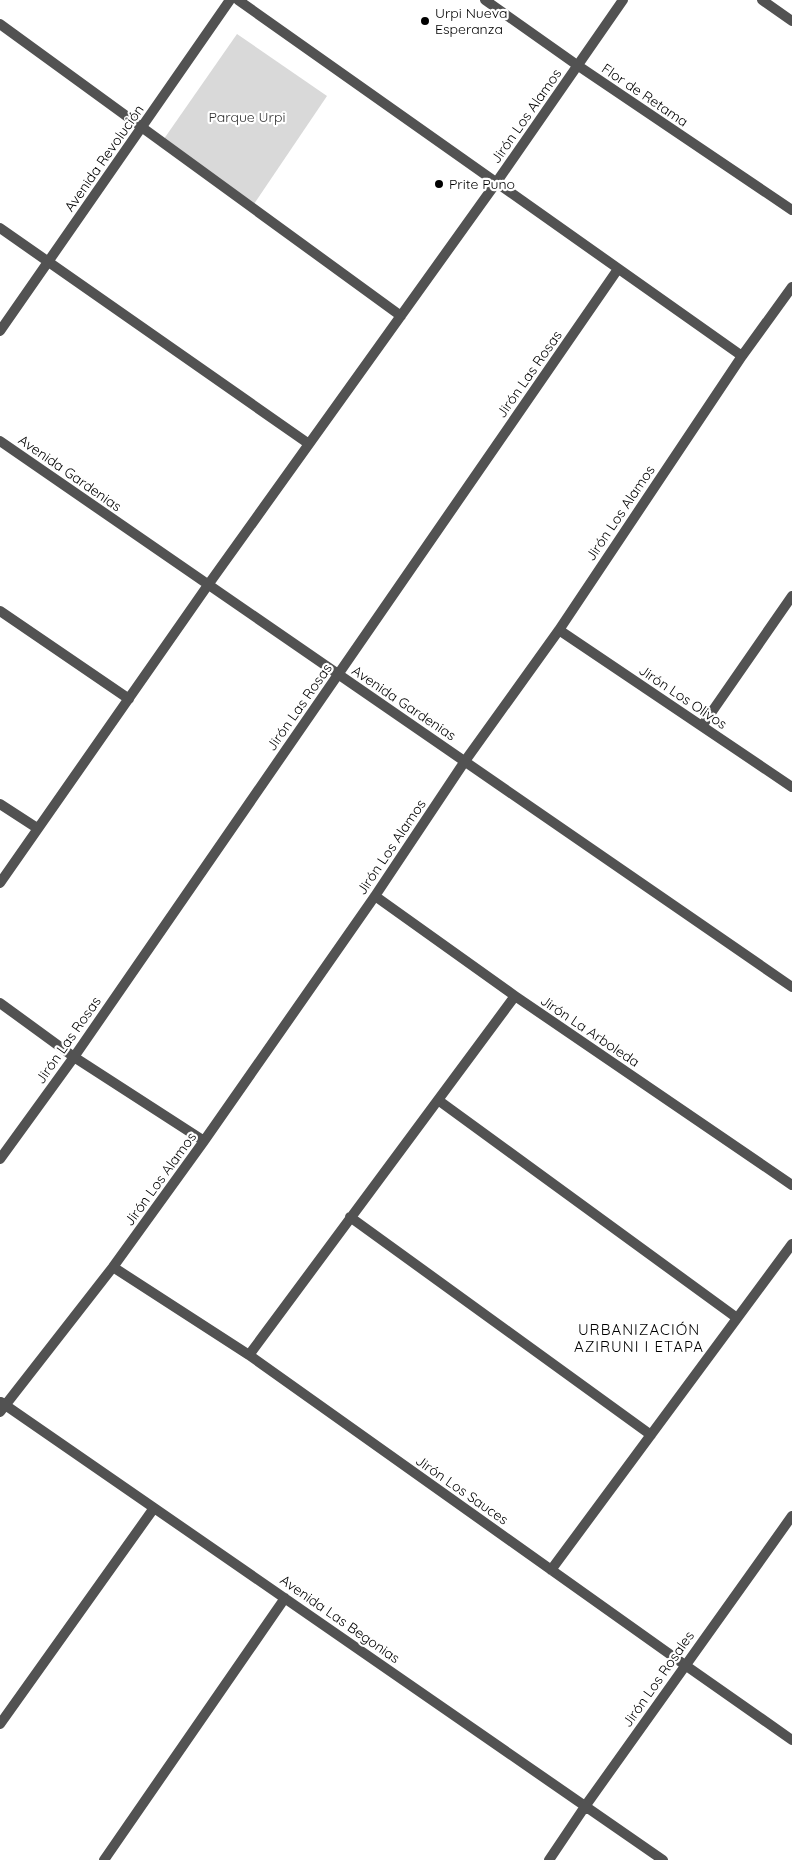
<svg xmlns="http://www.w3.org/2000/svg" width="792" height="1860" viewBox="0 0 792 1860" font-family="Quicksand,sans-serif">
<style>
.green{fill:#d9d9d9}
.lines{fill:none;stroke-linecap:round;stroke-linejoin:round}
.minor{stroke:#525252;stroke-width:10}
.poi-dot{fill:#000;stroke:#fff;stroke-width:2}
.labels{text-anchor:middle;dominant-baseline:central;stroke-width:4.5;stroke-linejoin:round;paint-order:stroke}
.poi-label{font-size:14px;fill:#000;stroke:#fff;text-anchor:start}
.street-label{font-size:14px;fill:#000;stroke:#fff}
.park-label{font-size:14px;fill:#303030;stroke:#fff}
.neighbourhood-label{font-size:15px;letter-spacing:1px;fill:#000;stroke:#fff}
</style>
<rect width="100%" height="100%" fill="#fff"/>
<!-- green -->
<path class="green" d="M 237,34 L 327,96 L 252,207 L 159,146 Z"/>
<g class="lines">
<!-- minor -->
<path class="minor" d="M 238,0 L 742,356
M 485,0 L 577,65 L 792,210
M 762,0 L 792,21
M 0,24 L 401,316
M 0,228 L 309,444
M 0,331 L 230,0
M 0,441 L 792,987
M 0,611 L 129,699
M 559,630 L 792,787
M 702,726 L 792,596
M 0,804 L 37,828
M 0,883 L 208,585 L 496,183 L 623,0
M 375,896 L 515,996 L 792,1185
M 0,1003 L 74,1057 L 204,1141
M 438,1100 L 737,1318
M 0,1159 L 74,1057 L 618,269
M 350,1217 L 651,1435
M 113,1267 L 249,1355 L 685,1665 L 792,1740
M 249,1355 L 515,996
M 1,1402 L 663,1860
M 0,1412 L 113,1267 L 204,1141 L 375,896 L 465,761 L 559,630 L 742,356 L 792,287
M 551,1570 L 792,1244
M 0,1724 L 154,1508
M 104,1860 L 285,1598
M 549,1860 L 586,1805 L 792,1516"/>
</g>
<!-- markers -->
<g class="poi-dot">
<circle cx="425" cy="21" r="5"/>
<circle cx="439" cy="184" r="5"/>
</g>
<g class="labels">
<!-- poi labels -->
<g class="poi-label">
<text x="435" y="13">Urpi Nueva<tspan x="435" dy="16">Esperanza</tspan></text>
<text x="449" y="184">Prite Puno</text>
</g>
<!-- street labels -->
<g class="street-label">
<text transform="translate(645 95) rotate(34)">Flor de Retama</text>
<text transform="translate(526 116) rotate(-55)">Jirón Los Alamos</text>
<text transform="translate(104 158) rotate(-55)">Avenida Revolución</text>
<text transform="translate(529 374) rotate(-55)">Jirón Las Rosas</text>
<text transform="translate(70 473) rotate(35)">Avenida Gardenias</text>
<text transform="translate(620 513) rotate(-56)">Jirón Los Alamos</text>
<text transform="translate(683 697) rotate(34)">Jirón Los Olivos</text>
<text transform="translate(404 703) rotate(34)">Avenida Gardenias</text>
<text transform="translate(299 707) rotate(-55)">Jirón Las Rosas</text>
<text transform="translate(391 847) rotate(-56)">Jirón Los Alamos</text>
<text transform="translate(590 1031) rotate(34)">Jirón La Arboleda</text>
<text transform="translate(68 1040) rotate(-55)">Jirón Las Rosas</text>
<text transform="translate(160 1179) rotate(-54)">Jirón Los Alamos</text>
<text transform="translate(462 1490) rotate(35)">Jirón Los Sauces</text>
<text transform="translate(340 1619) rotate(35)">Avenida Las Begonias</text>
<text transform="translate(658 1679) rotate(-55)">Jirón Los Rosales</text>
</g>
<!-- park labels -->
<g class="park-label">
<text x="247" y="117">Parque Urpi</text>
</g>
<!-- neighbourhood labels -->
<g class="neighbourhood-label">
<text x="639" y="1329">URBANIZACIÓN<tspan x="639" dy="17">AZIRUNI I ETAPA</tspan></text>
</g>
</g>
</svg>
